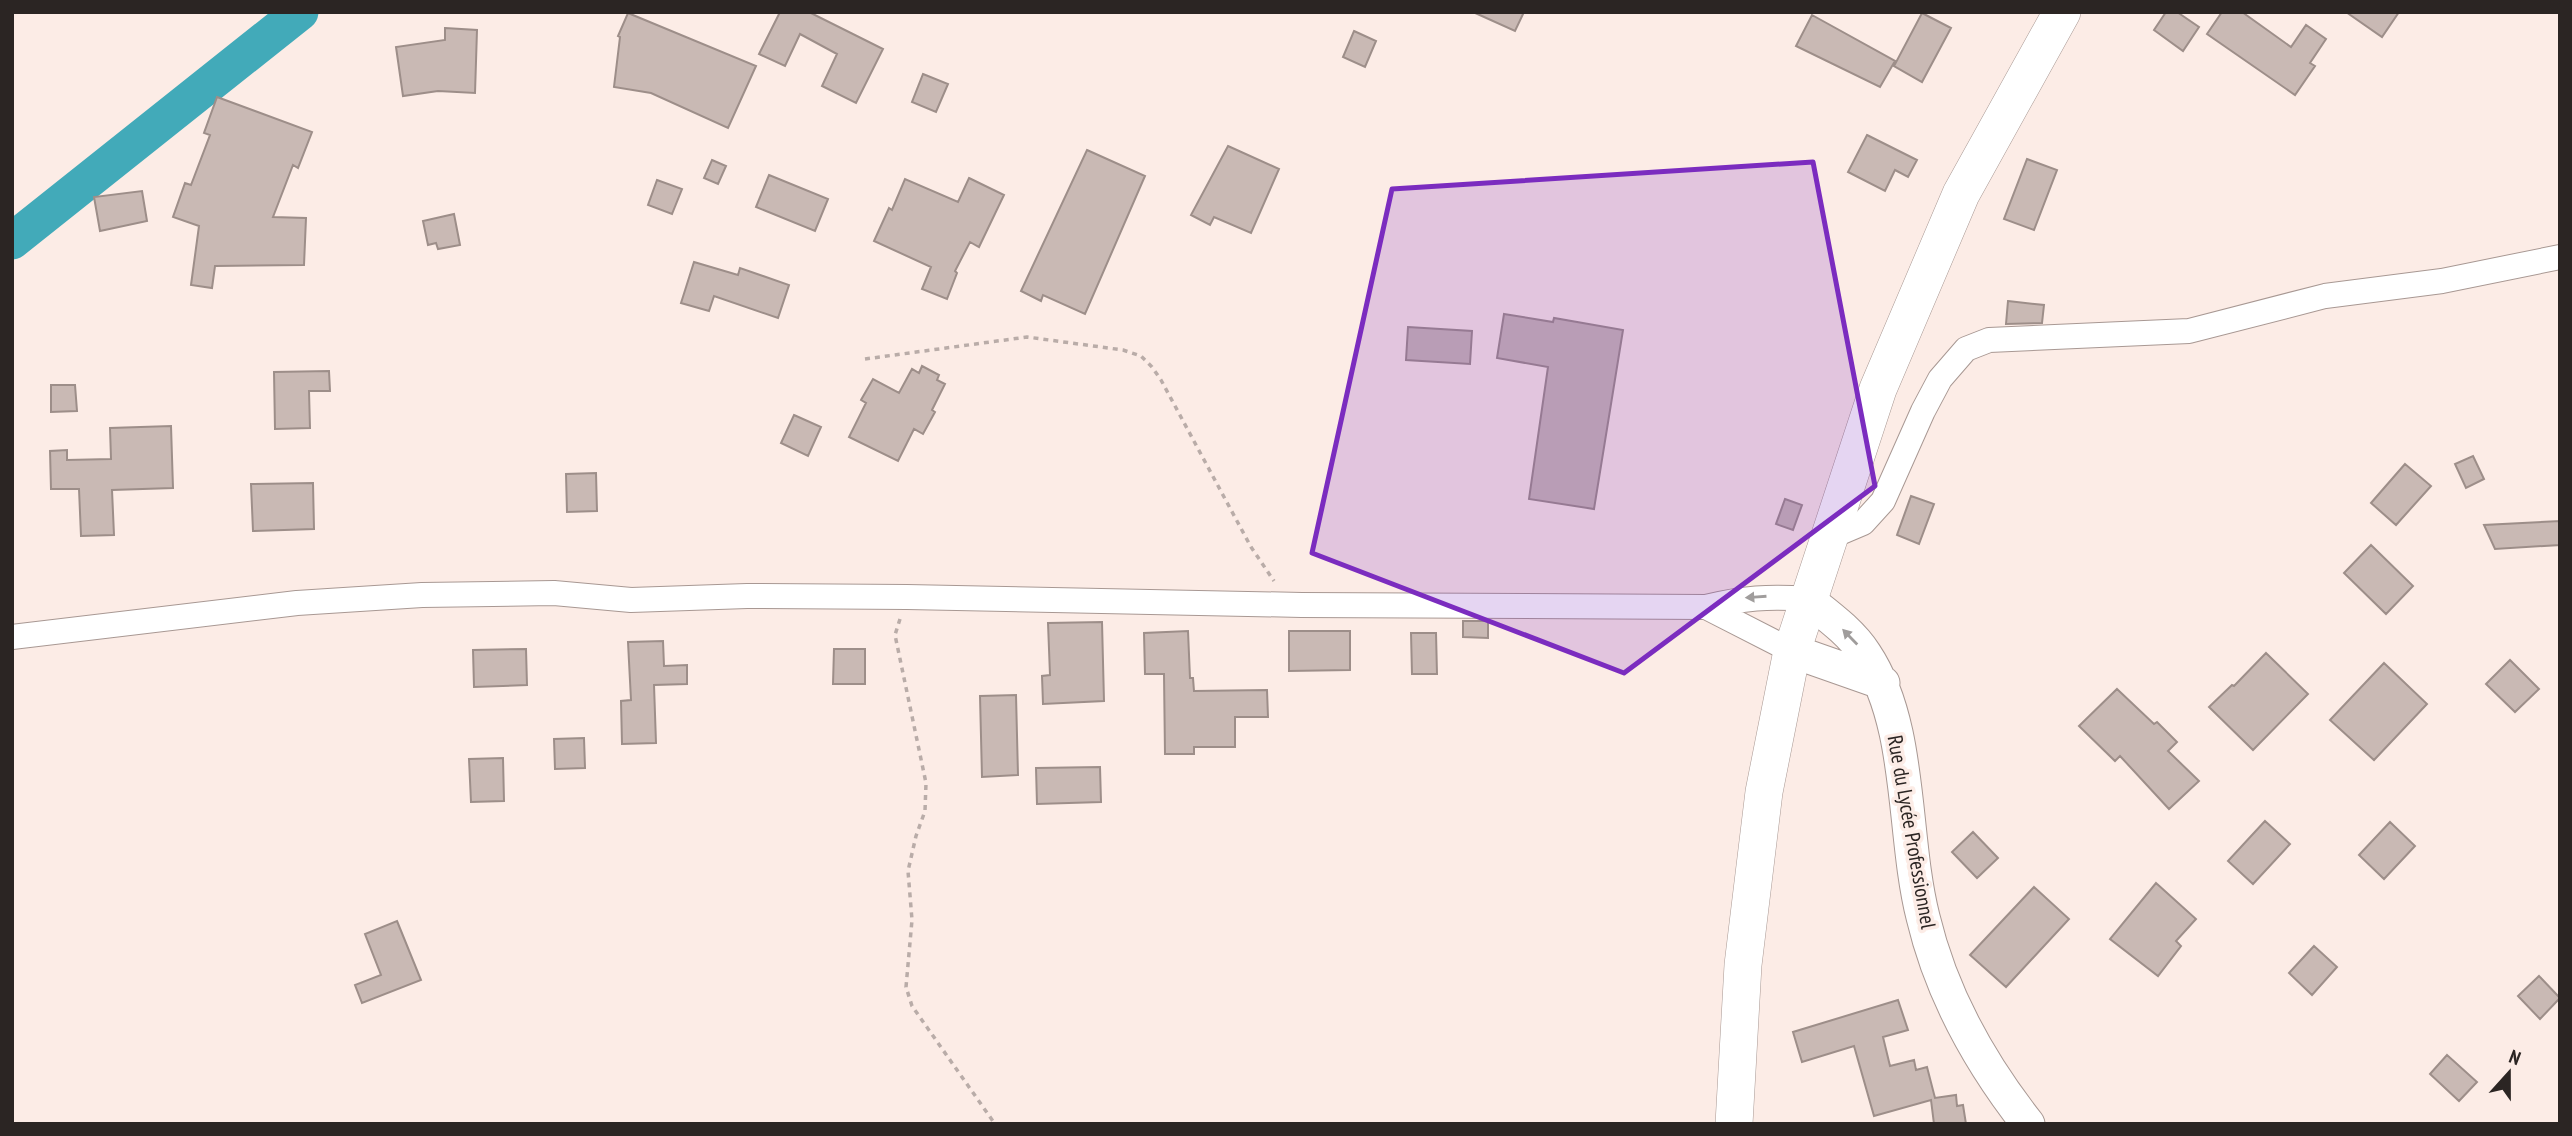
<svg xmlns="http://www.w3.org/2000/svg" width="2572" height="1136" viewBox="0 0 2572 1136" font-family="'PT Sans Narrow',sans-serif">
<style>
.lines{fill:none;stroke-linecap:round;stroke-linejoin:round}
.river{stroke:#42aab9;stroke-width:37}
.building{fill:#c9b9b4;stroke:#9d8e89;stroke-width:2}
.street-casing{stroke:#a89893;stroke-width:26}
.secondary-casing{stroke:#a89893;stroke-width:35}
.primary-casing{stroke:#a89893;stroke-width:38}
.path{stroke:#b9aca8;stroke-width:3.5;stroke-dasharray:5 5;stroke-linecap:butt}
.street{stroke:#fff;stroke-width:24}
.secondary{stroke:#fff;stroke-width:33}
.primary{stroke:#fff;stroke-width:37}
.oneway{fill:#a09d9c}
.marked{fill:#7b2cbf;fill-opacity:0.2;stroke:#7b2cbf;stroke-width:5;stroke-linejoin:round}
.labels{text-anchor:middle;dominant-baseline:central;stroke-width:7;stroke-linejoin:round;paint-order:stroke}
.street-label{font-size:21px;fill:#2b2523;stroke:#fcece6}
</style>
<rect width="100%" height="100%" fill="#fcece6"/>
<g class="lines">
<!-- river -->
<path class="river" d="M 12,241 L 300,12"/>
</g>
<!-- building -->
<path class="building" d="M 780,12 L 809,12 L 883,49 L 856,103 L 822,86 L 837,54 L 800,34 L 785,66 L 759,54 Z
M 1473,12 L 1524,12 L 1515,31 Z
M 2166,12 L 2177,12 L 2199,27 L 2183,51 L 2154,30 Z
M 2222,12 L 2242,12 L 2291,47 L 2306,25 L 2326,39 L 2310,63 L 2315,66 L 2295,95 L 2207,34 Z
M 2346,12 L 2399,12 L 2382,37 Z
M 628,13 L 756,66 L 728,128 L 651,93 L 614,87 L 620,37 L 618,36 Z
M 1922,13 L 1951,28 L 1922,82 L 1894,66 Z
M 1812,15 L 1895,61 L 1880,87 L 1796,46 Z
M 445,28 L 477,30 L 475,93 L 438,91 L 403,96 L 396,47 L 445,40 Z
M 1354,31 L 1376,41 L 1365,67 L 1343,57 Z
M 923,74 L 948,84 L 936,112 L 912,102 Z
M 217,97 L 312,132 L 298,168 L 293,165 L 273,217 L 306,218 L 304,265 L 215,266 L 212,288 L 191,285 L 199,226 L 173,217 L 185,183 L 191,185 L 210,135 L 204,133 Z
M 1867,135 L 1917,160 L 1908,177 L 1895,170 L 1885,191 L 1848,172 Z
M 1228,146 L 1279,169 L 1251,233 L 1214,217 L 1210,225 L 1191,215 Z
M 1087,150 L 1145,176 L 1085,314 L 1043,295 L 1041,301 L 1021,291 Z
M 2027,159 L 2057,170 L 2034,230 L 2004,219 Z
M 712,160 L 726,166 L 718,184 L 704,178 Z
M 769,175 L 828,199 L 815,231 L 756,207 Z
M 969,178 L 1004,195 L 979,247 L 970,242 L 955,271 L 957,273 L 947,299 L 922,289 L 931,267 L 874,241 L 889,208 L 892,210 L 905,179 L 958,202 Z
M 657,180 L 682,189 L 672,214 L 648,205 Z
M 142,191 L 147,221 L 100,231 L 94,197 Z
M 454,214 L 460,245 L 438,249 L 436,243 L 428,245 L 423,221 Z
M 694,262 L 738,275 L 740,268 L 789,285 L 778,318 L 714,296 L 709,311 L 681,303 Z
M 2008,301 L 2044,305 L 2042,323 L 2006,324 Z
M 1504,314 L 1553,322 L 1554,318 L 1623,330 L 1594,509 L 1529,499 L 1548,367 L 1497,358 Z
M 1408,327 L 1472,331 L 1470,364 L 1406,360 Z
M 922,366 L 939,375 L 937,380 L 945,384 L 932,410 L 935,412 L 923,434 L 914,429 L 898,461 L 849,437 L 866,403 L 861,400 L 873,379 L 899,393 L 912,369 L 919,373 Z
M 329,371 L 330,391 L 309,391 L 310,428 L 275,429 L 274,372 Z
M 51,385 L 75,385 L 77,411 L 51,412 Z
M 794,415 L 821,427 L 808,456 L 781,443 Z
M 171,426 L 173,488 L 112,490 L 114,535 L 81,536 L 79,489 L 51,489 L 50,451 L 67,450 L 67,460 L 111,459 L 110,428 Z
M 2473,456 L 2484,479 L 2466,488 L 2455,464 Z
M 2405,464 L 2431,486 L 2396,525 L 2371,503 Z
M 596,473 L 597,511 L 567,512 L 566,474 Z
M 313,483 L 314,529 L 253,531 L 251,484 Z
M 1911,496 L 1934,504 L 1919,544 L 1897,535 Z
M 1785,499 L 1802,505 L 1793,530 L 1776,524 Z
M 2560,521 L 2560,545 L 2495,549 L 2484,525 Z
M 2371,545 L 2413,586 L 2386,614 L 2344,573 Z
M 1463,621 L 1488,621 L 1488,638 L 1463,637 Z
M 1102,622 L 1104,701 L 1043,704 L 1042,676 L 1050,675 L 1048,623 Z
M 1188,631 L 1190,678 L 1193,678 L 1194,691 L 1267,690 L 1268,717 L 1235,717 L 1235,747 L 1194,747 L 1194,754 L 1165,754 L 1164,674 L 1145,674 L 1144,633 Z
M 1289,631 L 1350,631 L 1350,670 L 1289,671 Z
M 1411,633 L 1436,633 L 1437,674 L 1412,674 Z
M 663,641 L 664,666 L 687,665 L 687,684 L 654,685 L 656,743 L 622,744 L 621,701 L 631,700 L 628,642 Z
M 526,649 L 527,685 L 474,687 L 473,650 Z
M 834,649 L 865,649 L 865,684 L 833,684 Z
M 2266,653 L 2308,694 L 2253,750 L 2209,707 L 2232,685 L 2234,686 Z
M 2510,660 L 2539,689 L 2515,712 L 2486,684 Z
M 2384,663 L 2427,704 L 2374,760 L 2330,720 Z
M 2117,689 L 2154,724 L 2157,722 L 2177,742 L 2168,751 L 2199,781 L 2169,809 L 2120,756 L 2115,761 L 2079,726 Z
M 1016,695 L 1018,775 L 982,777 L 980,696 Z
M 584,738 L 585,768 L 555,769 L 554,739 Z
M 503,758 L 504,801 L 471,802 L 469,759 Z
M 1100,767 L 1101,802 L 1037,804 L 1036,768 Z
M 2265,821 L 2290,844 L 2253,884 L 2228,861 Z
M 2390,822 L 2415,846 L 2384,879 L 2359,855 Z
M 1973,832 L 1998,858 L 1977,878 L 1952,852 Z
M 2156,883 L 2196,919 L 2176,941 L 2181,946 L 2158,976 L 2110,939 Z
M 2034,887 L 2069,919 L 2006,987 L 1970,955 Z
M 397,921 L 421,980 L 362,1003 L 355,985 L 381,975 L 365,934 Z
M 2314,946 L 2337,967 L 2312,995 L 2289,973 Z
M 2539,976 L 2560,998 L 2540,1019 L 2518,996 Z
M 1898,1000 L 1908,1030 L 1883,1037 L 1890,1066 L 1914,1060 L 1916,1070 L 1927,1067 L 1935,1098 L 1956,1095 L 1957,1106 L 1963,1105 L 1966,1124 L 1934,1124 L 1931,1100 L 1874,1116 L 1854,1046 L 1802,1062 L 1793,1032 Z
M 2447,1055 L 2477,1082 L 2459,1101 L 2430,1074 Z"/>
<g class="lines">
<!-- street casing -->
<g class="street-casing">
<path id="street" d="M 1830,537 L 1863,523 L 1883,501 L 1923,411 L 1940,379 L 1966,349 L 1989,340 L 2189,331 L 2325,296 L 2442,281 L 2560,257
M 1706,607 L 1792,651
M 12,637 L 297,603 L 422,595 L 554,593 L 631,600 L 747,596 L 907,597 L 1302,605 L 1706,607 C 1743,598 1769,596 1807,599"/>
</g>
<!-- secondary casing -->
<g class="secondary-casing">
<path id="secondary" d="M 1807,599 C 1827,615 1851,632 1865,654 C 1913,726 1902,834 1923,917 C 1941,993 1980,1063 2028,1124
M 1792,651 L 1883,683"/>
</g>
<!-- primary casing -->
<g class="primary-casing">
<path id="primary" d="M 1734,1124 L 1743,965 L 1764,792 L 1792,651 L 1878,389 L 1961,194 L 2062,12"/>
</g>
<!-- path -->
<path class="path" d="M 865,359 L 1027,337 L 1123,350 L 1141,356 L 1152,367 L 1161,380 L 1251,547 L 1274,581
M 900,619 L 895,635 L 926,783 L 925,811 L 916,836 L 908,871 L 912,920 L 906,987 L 912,1006 L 995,1124"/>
<!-- street -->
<use href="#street" class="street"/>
<!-- secondary -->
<use href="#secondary" class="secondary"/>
<!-- primary -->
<use href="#primary" class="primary"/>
</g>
<!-- one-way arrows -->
<defs><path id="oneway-solid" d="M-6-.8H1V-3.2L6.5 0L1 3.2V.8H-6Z" transform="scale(1.75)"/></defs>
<g class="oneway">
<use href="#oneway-solid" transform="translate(1756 597) rotate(176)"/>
<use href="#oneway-solid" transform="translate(1850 637) rotate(-134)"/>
</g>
<!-- marked area -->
<path class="marked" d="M 1813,162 L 1875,486 L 1624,673 L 1312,553 L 1392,189 Z"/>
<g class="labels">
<!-- street labels -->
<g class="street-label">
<text transform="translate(1912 832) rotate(80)">Rue du Lycée Professionnel</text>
</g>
</g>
<!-- border -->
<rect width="2572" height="1136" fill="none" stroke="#2b2523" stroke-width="28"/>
<!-- north arrow -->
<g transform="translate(2509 1073) rotate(21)" stroke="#fcece6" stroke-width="5" paint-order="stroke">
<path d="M0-5L12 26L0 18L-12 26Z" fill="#2b2523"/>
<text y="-10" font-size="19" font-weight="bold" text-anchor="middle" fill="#2b2523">N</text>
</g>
</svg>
